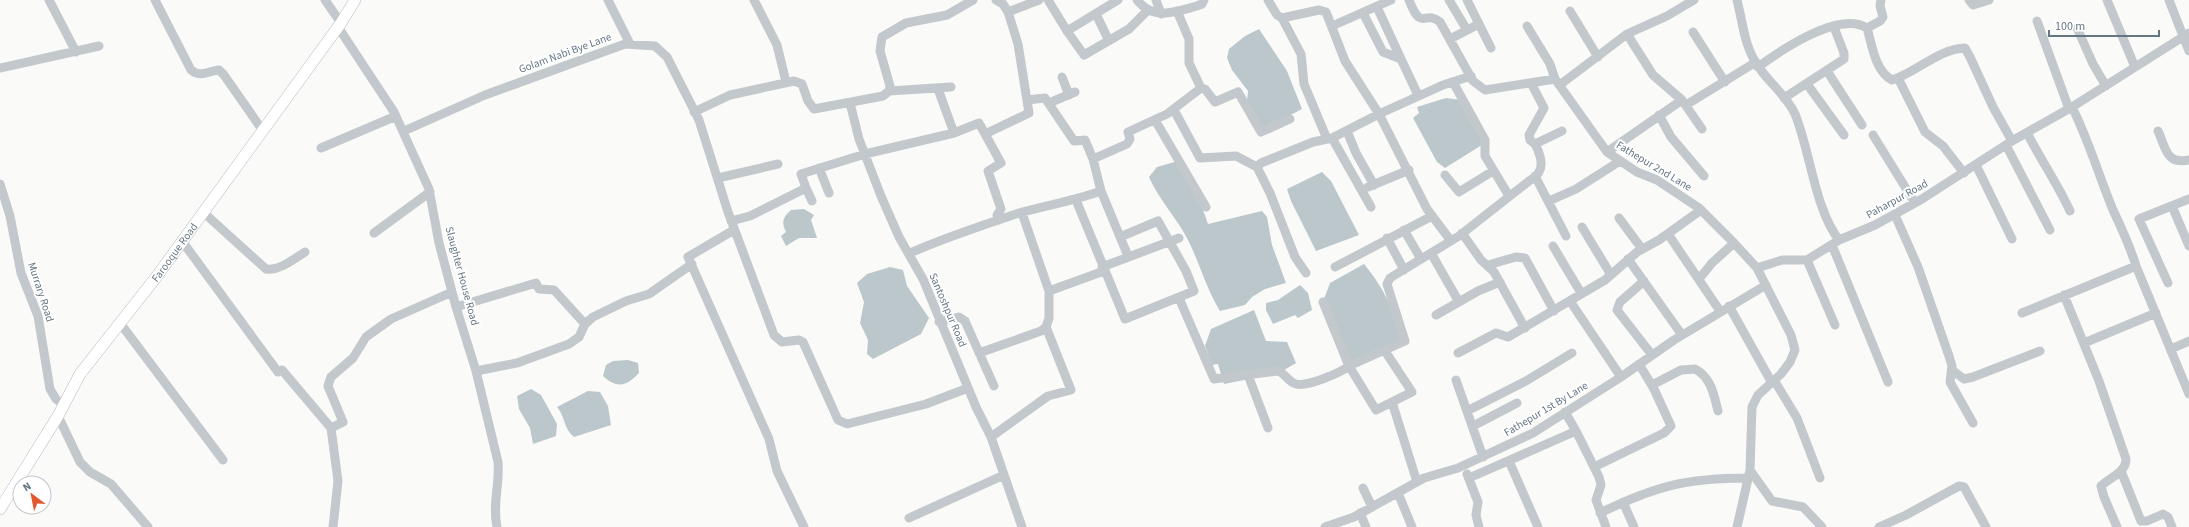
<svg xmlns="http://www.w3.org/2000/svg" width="2189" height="527" viewBox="0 0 2189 527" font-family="'Source Sans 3',sans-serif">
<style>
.water{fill:#bbc7cb}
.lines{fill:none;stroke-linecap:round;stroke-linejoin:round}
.major-casing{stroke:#b5babe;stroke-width:12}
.minor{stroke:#c3c8cc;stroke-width:9}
.major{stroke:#fff;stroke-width:11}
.labels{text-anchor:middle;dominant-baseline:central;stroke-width:4;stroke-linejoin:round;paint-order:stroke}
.street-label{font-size:11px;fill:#657683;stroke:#fff}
</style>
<rect width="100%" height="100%" fill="#fafaf8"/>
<!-- water -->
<path class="water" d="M 1259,29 L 1287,71 L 1302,109 L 1264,129 L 1247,101 L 1248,91 L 1232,70 L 1227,58 L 1229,49 L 1245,36 Z
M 1446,98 L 1461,100 L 1485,143 L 1445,168 L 1437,162 L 1413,118 L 1419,113 L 1417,107 Z
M 1178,161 L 1195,187 L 1208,224 L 1262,211 L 1267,217 L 1272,245 L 1286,283 L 1265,289 L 1252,297 L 1245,305 L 1220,311 C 1206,288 1200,264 1188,240 C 1177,218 1159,200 1149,177 L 1157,167 Z
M 1322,172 L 1331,181 L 1359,235 L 1316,251 L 1291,201 L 1287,189 Z
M 804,209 L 814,215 L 811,220 L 817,238 L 799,238 L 786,246 L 781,236 L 786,232 C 781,222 783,217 791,210 Z
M 1364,264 C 1382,285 1396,313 1401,339 L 1350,363 L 1324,299 L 1330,283 Z
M 890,267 L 903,270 L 907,286 L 929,318 L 921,334 L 873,359 L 867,354 L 868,340 L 860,323 L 864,302 L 857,283 L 867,274 Z
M 1300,285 L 1308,293 L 1312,310 L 1298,318 L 1295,315 L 1273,324 L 1266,310 L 1266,303 L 1278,300 Z
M 1254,310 L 1266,341 L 1287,342 L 1296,363 L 1279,373 L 1224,384 L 1218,364 L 1212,365 L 1205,346 L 1211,329 Z
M 628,360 L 638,363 L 639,373 C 627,386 617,389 603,376 L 606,365 L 613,361 Z
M 531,389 L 541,395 L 557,424 L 556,436 L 533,444 L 530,428 L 519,409 L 517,396 Z
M 588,391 L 600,392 L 608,406 L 611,425 L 574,437 C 563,428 566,418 557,407 Z"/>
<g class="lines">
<!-- major casing -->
<g class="major-casing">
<g id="major">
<path id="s1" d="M 0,509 L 58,416 L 80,374 L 157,276 L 341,23 L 355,0"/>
</g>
</g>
<!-- minor -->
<path class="minor" d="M 49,0 L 76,52
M 155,0 L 191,70 C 201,78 208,71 219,70 L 224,75 L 263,131
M 325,0 L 341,23
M 608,0 L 630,44
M 754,0 L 777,45 L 786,82
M 996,0 L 1003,4 L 1008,12 L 1039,0
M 1048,0 L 1067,31 L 1118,0
M 1137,0 C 1154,21 1175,12 1197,6 L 1202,4 L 1204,0
M 1156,0 L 1161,14
M 1268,0 L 1277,15 L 1282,18 L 1319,10 L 1326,12 L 1345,61 L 1379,114 L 1443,85 L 1471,76
M 1409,0 C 1422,33 1424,9 1440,22 L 1473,81 L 1485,90 L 1555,79 L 1607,152 L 1637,172 L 1657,180 L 1699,208 L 1734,243 L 1757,268 L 1791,335 L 1795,350 L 1790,362 L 1781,374 L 1758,395 L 1752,407 L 1750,470 L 1737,527
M 1449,0 L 1467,30
M 1467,0 L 1491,48
M 1737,0 C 1743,23 1744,46 1758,66 C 1769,83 1787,96 1795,114 C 1810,150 1815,210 1839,240
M 1969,0 L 1973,5 L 1989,0
M 2107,0 L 2135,67
M 2169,0 L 2189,51
M 1377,7 L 1401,59
M 1177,11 L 1189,39 L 1189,63 L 1201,88 L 1205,89 L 1215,102 L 1238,92 L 1261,132 L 1290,119
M 1570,11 L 1598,57
M 1363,13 L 1383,52 L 1401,59 L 1418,95
M 1096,14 L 1109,41
M 1282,18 L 1301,54 L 1304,84 L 1327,139
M 2037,21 L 2069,109
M 1332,26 L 1391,0
M 1527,26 L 1550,64 L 1555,79
M 338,27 L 394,112 L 429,189 L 439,243 L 456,307 L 476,371 L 498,462 C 500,485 492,503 497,527
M 1867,28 L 1880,21 L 1883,17 L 1880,6 L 1881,0
M 2077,28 L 2093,64 L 2106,86
M 1067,31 L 1084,55 L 1129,29 L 1147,11
M 1693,32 L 1725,82
M 1627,34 L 1653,75 L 1682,100 L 1702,129
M 1450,39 L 1479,24
M 1758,67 C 1780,51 1839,10 1867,28 C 1872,45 1875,71 1892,80 C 1917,72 1938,49 1965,48 L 1970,57 L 1993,107 L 2012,141
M 0,68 L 99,46
M 1827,71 L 1862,125
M 1062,77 L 1069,95
M 1898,78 L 1925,132 L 1943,146 L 1964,173
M 1453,82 L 1485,140 L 1485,156 L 1509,196
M 1531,83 L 1544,108 L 1529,135 L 1530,140 L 1535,144
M 1561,84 L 1627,34 L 1667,16 L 1694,0
M 1807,84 L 1844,135
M 938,89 L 954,133
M 889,91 L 951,87
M 1784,98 L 1844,59 L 1844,53 L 1834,27
M 1027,100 L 1045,98 L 1074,141 L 1085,140 L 1093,159
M 850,103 L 859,139 L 881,196 L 899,237 L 923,279 L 976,407 L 991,437 L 1022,527
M 1049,103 L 1075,92
M 1686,105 L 1756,62
M 1174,110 L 1200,158 L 1236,156 L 1257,167
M 694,112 L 730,95 L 794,81 L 802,84 L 808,101 L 814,109 L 883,96 L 889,91 L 890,86 L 880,51 L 882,37 L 906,23 L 947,15 L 973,0
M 1659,115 L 1671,137 L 1704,176
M 1155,120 L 1206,207
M 404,131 L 485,95 L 625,44 L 655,46 L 667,57 L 699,120 L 728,212 L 774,335 L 782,342 L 799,340 L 803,342 L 838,420 L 847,424 L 926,404 L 968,388
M 1347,131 L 1356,153 L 1374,185
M 2158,131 C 2166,148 2166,165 2189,160
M 2027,133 C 2041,160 2057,183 2070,211
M 985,134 L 1029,113 L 1018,44 L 1008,12
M 1873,135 L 1915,203
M 1332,138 L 1371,207
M 2006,145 L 2050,230
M 321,148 L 396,116
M 1607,152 L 1682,100
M 1976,165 L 2012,239
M 819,168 L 829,193
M 1445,175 L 1459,192 L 1493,171
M 1535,176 L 1566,236
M 718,178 L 778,164
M 0,184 L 10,216 L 21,273 L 38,316 L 50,389 L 56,399 L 64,405
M 1368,187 L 1409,170
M 806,188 L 812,201
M 1076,200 L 1125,319 L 1194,291 L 1186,271 L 1158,221 L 1120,237
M 1549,201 L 1576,189 L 1620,161
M 2172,206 L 2189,246
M 203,212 L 266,269 C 279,271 294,259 305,252
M 1895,215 L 1918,267 L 1949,356 L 1952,366 L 1950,382 L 1973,423
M 1619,218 L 1642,249
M 731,221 L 750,216 L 806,188 L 801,174 L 865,154 L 954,133 L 979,123 L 1001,163 L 988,171 L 1001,209 L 997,215 L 999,220
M 1582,227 L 1611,275
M 734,230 L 688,257 L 769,439 L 777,471 L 804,527
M 1404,230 L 1421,259
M 374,233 L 430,192
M 1462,233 L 1481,260 L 1494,272 L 1525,328
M 1668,234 L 1720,311
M 1387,238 L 1404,270
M 182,241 L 278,372
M 1832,245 L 1888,382
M 1553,246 L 1581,293
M 910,253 C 944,238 980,226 1016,214 C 1044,206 1073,201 1101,191
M 1431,253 L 1459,302
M 1128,256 L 1101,191 L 1093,159 L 1127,144 L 1130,139 L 1128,132 L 1167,114 L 1201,88
M 1628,259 L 1682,335
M 1807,260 L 1835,325
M 1488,265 L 1516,257 L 1525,258 L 1554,311
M 2136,266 L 2189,394
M 1102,267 L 1179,238
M 1335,267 L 1432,216
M 1757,268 L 1782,260 L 1807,260 L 1839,240 L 1875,225 L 1922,199 L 2012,141 L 2072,107 L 2189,33
M 1306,273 L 1295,257 L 1270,193 L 1257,167 L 1261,163 L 1313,142 L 1332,138 L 1379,114 L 1427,209 L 1451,241
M 1699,279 L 1712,263 L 1734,243
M 1644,281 L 1620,302 L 1617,310 L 1652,355
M 2168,283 L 2139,219 L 2189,199
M 1049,291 L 1104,271
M 2064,295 L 2099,381 L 2126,459 C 2126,473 2110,477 2101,486 L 2104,497 L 2117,527
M 1179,298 L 1214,379 L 1278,371 C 1285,373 1288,382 1296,384 C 1307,387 1340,373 1349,366 L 1323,302
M 1570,301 L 1621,377
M 1729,306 L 1772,383
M 456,307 L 536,283 L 539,289 L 554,290 L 585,324
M 2022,313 L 2136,266 C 2130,246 2122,229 2113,210 C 2099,176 2089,141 2072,107
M 1436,315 L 1478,291 L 1500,282
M 939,322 L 959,317 L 965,321 L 994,386
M 120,323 L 223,460
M 2084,343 L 2156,313
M 2171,349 L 2189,341
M 1385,351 L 1412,392 L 1376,410 L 1349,366 L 1405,341 L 1387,284 L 1390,278 L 1459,236 L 1529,181 C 1532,179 1537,176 1539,172 C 1544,164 1539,151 1535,144 L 1562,131
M 979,353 L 1041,331 L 1046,327 L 1049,318 L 1049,291 L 1022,213
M 1458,353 L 1496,333 L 1508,337 L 1605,280 L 1637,252 L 1659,240 L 1701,210
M 282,370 L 331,428 L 338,481 L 333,527
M 1952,370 L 1964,379 L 1973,377 L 2040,351
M 476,371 L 517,363 L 569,344 L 579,337 L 585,324 L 593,317 L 626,301 L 649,294 L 692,264
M 1248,375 L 1268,428
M 1456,380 L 1483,457
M 1774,380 L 1797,418 L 1820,478
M 1652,385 L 1681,370 L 1695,369 C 1711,377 1714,395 1718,411
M 1392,402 L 1417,482
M 1467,411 L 1526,381 L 1572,353
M 1565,412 L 1576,431 L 1599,477 L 1601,485 L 1596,500 L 1606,527
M 58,416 L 80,462 L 90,472 L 111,484 L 148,527
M 1473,426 L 1517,403
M 331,428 L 343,422 L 328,386 L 331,377 L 353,358 L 366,337 L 391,319 L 452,292
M 991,437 L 1048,396 L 1071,390 L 1046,327
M 1509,461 L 1538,527
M 1594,467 L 1664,433 L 1671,426 L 1654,389 L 1639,364
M 1750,470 L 1772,501 L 1803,507 L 1822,527
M 2121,471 L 2141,521 L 2147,521 L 2163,514 L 2168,517 L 2172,527
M 1467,474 L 1478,502 L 1476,515 L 1479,527
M 1469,478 L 1576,431
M 1363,488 L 1372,507
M 1398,493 L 1412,527
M 1623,502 L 1634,527
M 1360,513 L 1366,527
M 1600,513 C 1656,486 1686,478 1748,478
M 909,518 L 1004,475
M 1325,527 L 1354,517 L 1424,478 L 1458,468 L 1533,433 L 1621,377 L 1674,340 L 1766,285
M 1879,527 L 1906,515 L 1959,486 L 1964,487 L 1986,527"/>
<!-- major -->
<use href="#major" class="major"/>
</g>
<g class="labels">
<!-- street labels -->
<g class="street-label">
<text transform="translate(565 53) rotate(-20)">Golam Nabi Bye Lane</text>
<text transform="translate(1654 166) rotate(31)">Fathepur 2nd Lane</text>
<text transform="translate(1897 199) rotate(-29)">Paharpur Road</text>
<text stroke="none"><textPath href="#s1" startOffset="311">Farooque Road</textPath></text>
<text transform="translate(462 276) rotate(75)">Slaughter House Road</text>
<text transform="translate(41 292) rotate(72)">Murrary Road</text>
<text transform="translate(948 310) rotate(67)">Santoshpur Road</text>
<text transform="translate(1546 409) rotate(-31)">Fathepur 1st By Lane</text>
</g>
</g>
<!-- north arrow -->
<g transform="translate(32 495) rotate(328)"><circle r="19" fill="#ffffff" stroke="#c1c8cd"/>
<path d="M0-3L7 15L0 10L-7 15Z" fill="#e4572e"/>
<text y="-6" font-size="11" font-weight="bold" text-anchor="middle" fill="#657683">N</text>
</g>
<!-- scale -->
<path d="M2049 30v6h110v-6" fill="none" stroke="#657683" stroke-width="2"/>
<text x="2055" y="30" font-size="12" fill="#657683" stroke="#ffffff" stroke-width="3" paint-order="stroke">100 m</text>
</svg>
